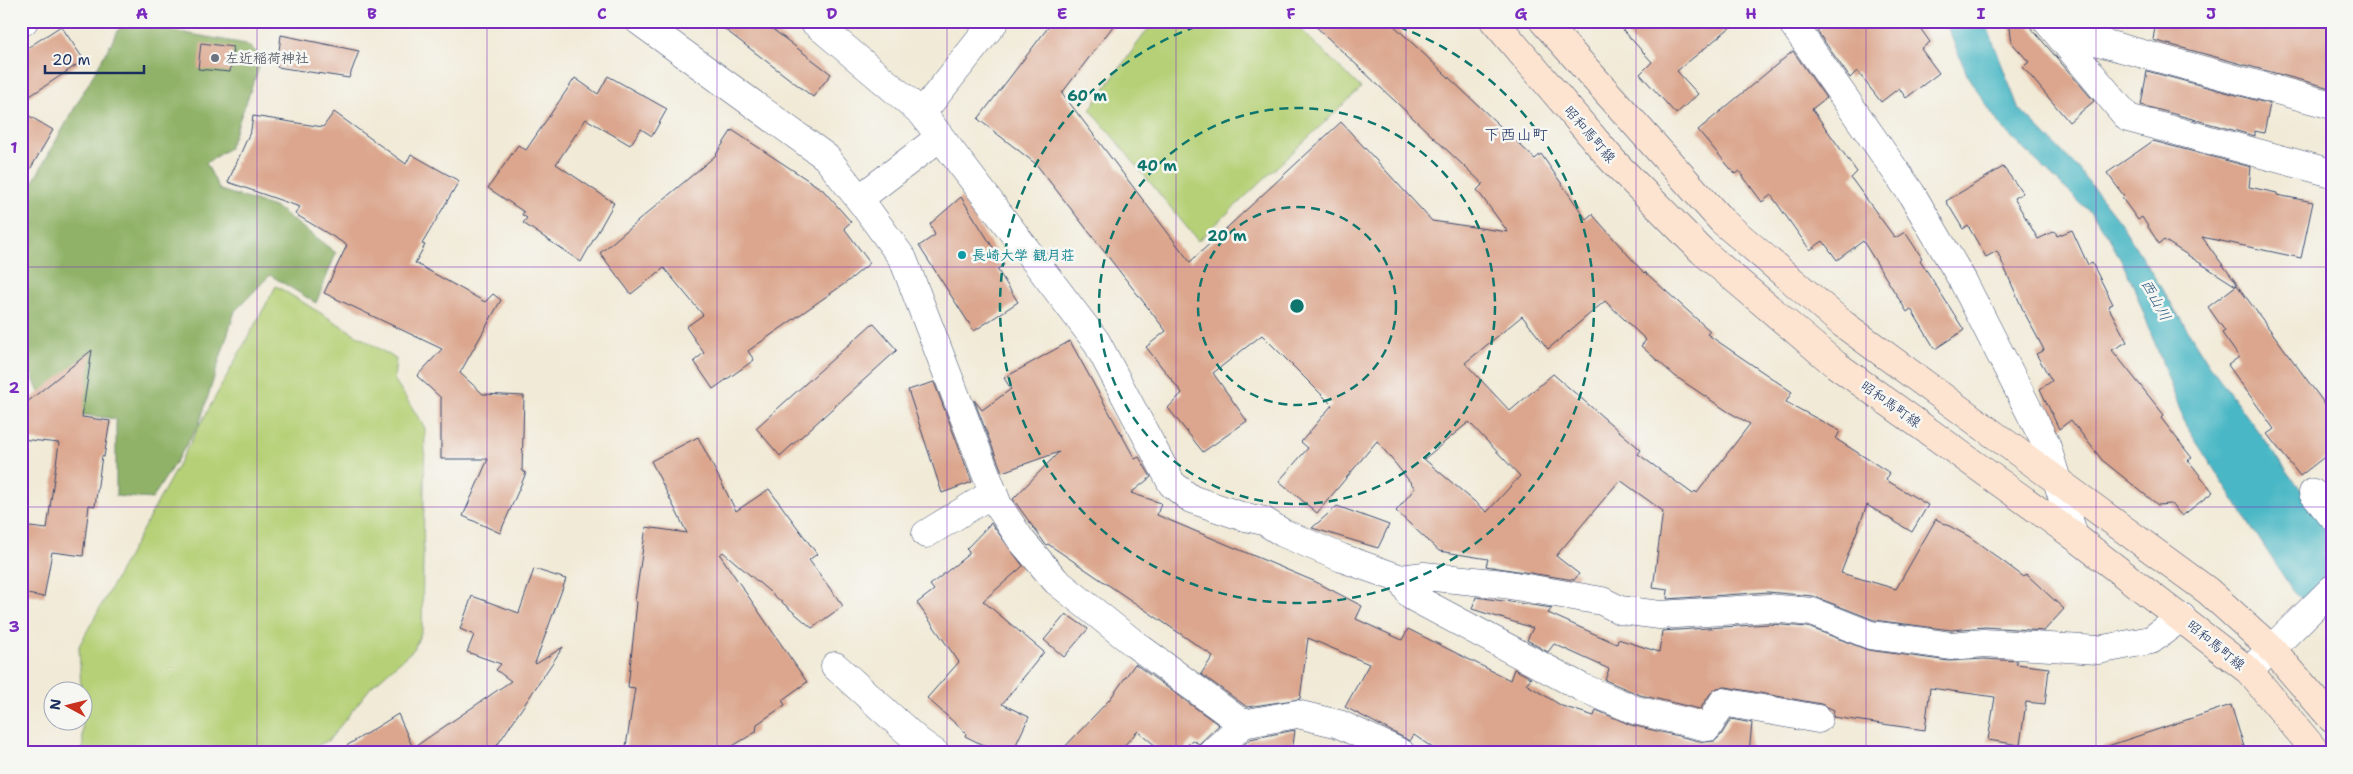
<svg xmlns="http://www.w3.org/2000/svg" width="2353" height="774" viewBox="0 0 2353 774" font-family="'Shantell Sans','Klee One',sans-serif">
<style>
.green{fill:#b5d076;stroke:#68806a}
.forest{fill:#90b267;stroke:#567062}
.water{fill:#4ab7c5;stroke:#327392}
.building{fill:#dba68d;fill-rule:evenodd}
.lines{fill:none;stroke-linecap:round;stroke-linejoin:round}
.street-casing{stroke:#3b4b70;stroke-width:29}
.secondary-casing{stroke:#3b4b70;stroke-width:29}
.street{stroke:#fff;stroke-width:28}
.secondary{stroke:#fde4d0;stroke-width:28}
.grid{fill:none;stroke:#7b2cbf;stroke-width:1;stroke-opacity:0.55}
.ring{fill:none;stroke:#0f766e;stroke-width:2.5;stroke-dasharray:9 6}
.worship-dot{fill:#6b7280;stroke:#f6f6f2;stroke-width:2}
.culture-dot{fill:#0f9aa8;stroke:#f6f6f2;stroke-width:2}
.labels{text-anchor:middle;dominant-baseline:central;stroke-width:5;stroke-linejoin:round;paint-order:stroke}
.worship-label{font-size:14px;font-weight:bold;fill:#5b616d;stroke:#f6f6f2;text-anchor:start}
.street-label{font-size:14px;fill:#1b2f5e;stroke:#f6f6f2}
.culture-label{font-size:14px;font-weight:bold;fill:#0d838f;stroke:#f6f6f2;text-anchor:start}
.water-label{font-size:15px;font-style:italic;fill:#29587d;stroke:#f6f6f2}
.quarter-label{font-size:16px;fill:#1b2f5e;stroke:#f6f6f2}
.centre{fill:#0f766e;stroke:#f6f6f2;stroke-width:2.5}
.ring-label{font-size:15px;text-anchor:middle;font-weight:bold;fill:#0f766e;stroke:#f6f6f2;stroke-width:5;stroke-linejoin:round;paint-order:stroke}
.neatline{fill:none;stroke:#7b2cbf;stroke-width:2}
.grid-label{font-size:16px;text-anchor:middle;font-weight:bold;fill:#7b2cbf}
</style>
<rect width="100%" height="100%" fill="#f6f6f2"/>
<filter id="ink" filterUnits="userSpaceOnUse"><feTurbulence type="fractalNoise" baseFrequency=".02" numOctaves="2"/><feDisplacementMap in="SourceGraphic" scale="10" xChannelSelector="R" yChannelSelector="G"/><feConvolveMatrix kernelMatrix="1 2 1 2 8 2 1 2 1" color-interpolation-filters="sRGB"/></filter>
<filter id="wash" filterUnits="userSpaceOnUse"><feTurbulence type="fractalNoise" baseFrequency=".0096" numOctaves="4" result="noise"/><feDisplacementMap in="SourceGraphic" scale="20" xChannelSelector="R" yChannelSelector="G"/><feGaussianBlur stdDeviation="1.12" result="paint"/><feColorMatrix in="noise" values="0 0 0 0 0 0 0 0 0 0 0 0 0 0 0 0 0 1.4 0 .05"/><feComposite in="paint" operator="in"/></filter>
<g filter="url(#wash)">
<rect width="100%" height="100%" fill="#f1ead7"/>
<!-- green -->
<path class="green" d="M 1154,21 L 1292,21 L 1361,88 L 1198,241 L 1090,109 Z
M 276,286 L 396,359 L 394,379 L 425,428 L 422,630 L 414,649 L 371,687 L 329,740 L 302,753 L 83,753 L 82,692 L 81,691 L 79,646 Z"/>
<!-- forest -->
<path class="forest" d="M 123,22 L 246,44 L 263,57 L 229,148 L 206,163 L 220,190 L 277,208 L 336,253 L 316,303 L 270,275 L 235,311 L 199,425 L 152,499 L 116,496 L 116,419 L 46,410 L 21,348 L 21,203 Z"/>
<!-- water -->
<path class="water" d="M 1945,21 L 1985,21 L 2018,107 L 2076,166 L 2120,222 L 2208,363 L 2332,532 L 2332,624 L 2293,591 L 2186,426 L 2132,282 L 2111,241 L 2093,215 L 2001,127 L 1968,77 Z"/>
<g id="blocks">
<!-- building -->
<path class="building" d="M 714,21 L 762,21 L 831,74 L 813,97 Z
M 1053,21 L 1117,21 L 1062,93 L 1190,262 L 1341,122 L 1432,221 L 1508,232 L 1477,190 L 1483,184 L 1310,21 L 1389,21 L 1535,159 L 1541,154 L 1586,219 L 1592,214 L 1644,273 L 1645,272 L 1710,331 L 1707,334 L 1792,392 L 1786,402 L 1840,431 L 1836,439 L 1890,473 L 1886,480 L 1928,505 L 1912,532 L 1867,505 L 1841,573 L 1896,589 L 1936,519 L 1970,537 L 2024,577 L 2026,574 L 2064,609 L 2044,631 L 1985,627 L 1951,630 L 1874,620 L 1813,596 L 1768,592 L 1667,599 L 1668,590 L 1653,588 L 1663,511 L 1620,480 L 1556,556 L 1579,574 L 1574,580 L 1486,566 L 1488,559 L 1439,551 L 1396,511 L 1415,488 L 1377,441 L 1317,513 L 1279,481 L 1308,448 L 1301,442 L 1332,405 L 1262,335 L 1213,373 L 1247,421 L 1203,452 L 1168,408 L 1182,393 L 1146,347 L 1166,331 L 1036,164 L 978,119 ZM 1605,301 L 1646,340 L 1641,346 L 1675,376 L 1727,411 L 1750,424 L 1697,493 L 1695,491 L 1693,494 L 1638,454 L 1641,450 L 1553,374 L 1510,411 L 1465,363 L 1522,316 L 1548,349 ZM 1469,422 L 1520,476 L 1487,512 L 1424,459 Z
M 1615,21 L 1738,21 L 1677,71 L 1698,94 L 1676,114 L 1640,74 L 1652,62 Z
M 1828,21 L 1915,21 L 1930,42 L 1921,49 L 1939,73 L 1906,98 L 1899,88 L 1881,102 L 1857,71 L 1850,78 L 1817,31 Z
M 2009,21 L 2025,21 L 2094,101 L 2069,122 L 2023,67 L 2029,62 L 2012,43 Z
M 2156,21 L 2181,21 L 2225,28 L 2227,21 L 2332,21 L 2330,88 L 2153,40 Z
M 61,26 L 84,60 L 21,102 L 21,52 Z
M 281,35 L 359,51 L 349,78 L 277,67 Z
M 201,43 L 233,47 L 230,72 L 198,69 Z
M 1793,51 L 1826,98 L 1812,109 L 1857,172 L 1851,178 L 1895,238 L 1905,232 L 1922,258 L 1920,260 L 1964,330 L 1935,349 L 1911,309 L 1907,312 L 1863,241 L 1837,260 L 1823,241 L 1810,250 L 1771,195 L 1762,202 L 1739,171 L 1735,174 L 1698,130 Z
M 2147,71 L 2270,104 L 2264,133 L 2255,131 L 2255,136 L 2141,105 Z
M 608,76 L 667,109 L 652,136 L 641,129 L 630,145 L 586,119 L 556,164 L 614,203 L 581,262 L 523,223 L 527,218 L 522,215 L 524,212 L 488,188 L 518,145 L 526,150 L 575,78 L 598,94 Z
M 21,111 L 53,130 L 21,185 Z
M 334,112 L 406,164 L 411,154 L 459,181 L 422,244 L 425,245 L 415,263 L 485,302 L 493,294 L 501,300 L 460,373 L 483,394 L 524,396 L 522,471 L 526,473 L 500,533 L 463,516 L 488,459 L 441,459 L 441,398 L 417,376 L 442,349 L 324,293 L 347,245 L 295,214 L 300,207 L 228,182 L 251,130 L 253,116 L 323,127 Z
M 732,130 L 823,190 L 851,222 L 844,228 L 870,263 L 847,282 L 748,351 L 754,360 L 713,389 L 694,361 L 704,353 L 686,327 L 703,315 L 664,268 L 631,294 L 600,253 L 715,156 Z
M 2153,141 L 2251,167 L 2249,187 L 2277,193 L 2277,195 L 2313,202 L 2301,258 L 2202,237 L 2237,284 L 2236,286 L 2164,240 L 2159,244 L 2142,217 L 2138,220 L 2122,198 L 2124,196 L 2107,173 Z
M 2003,167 L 2023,193 L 2014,198 L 2038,239 L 2055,231 L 2057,236 L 2072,230 L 2088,265 L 2092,263 L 2113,304 L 2108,306 L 2127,342 L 2112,350 L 2164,415 L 2161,418 L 2192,458 L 2188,460 L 2213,492 L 2182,516 L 2171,504 L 2158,505 L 2102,460 L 2071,420 L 2059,429 L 2040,389 L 2052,381 L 2036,354 L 2044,350 L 2023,310 L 1997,251 L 1986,257 L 1968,226 L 1963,229 L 1946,201 Z
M 961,197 L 1004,265 L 997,269 L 1018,302 L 974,331 L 919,246 L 935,235 L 930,224 Z
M 2237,285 L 2327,407 L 2332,410 L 2332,451 L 2300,476 L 2267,434 L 2274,429 L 2228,365 L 2239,357 L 2222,333 L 2225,331 L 2208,307 Z
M 873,323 L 897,350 L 780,456 L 756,428 Z
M 1070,341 L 1135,459 L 1139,457 L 1151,477 L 1131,493 L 1161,503 L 1157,515 L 1316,582 L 1362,606 L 1356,619 L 1402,640 L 1408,629 L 1510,680 L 1514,669 L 1531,678 L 1526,684 L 1562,706 L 1594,716 L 1596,710 L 1631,725 L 1704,742 L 1715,741 L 1721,735 L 1731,719 L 1752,723 L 1749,753 L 1440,753 L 1414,735 L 1410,741 L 1345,707 L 1369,664 L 1308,638 L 1300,699 L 1247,707 L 1201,674 L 1213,656 L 1048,544 L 1046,545 L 1013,499 L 1059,452 L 1002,472 L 974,400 L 982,410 L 1011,389 L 1004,378 Z
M 92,350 L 82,417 L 110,421 L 104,457 L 102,456 L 95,506 L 89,505 L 83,556 L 52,552 L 44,597 L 21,593 L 21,526 L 47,529 L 59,443 L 21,439 L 21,407 Z
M 934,382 L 972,482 L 942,493 L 908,390 Z
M 698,437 L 736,511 L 769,489 L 817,554 L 809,560 L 843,606 L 812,628 L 723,552 L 720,555 L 807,682 L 782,700 L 785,705 L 757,724 L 756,732 L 721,753 L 625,753 L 635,688 L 628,687 L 637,602 L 635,601 L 646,527 L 687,533 L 651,461 Z
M 1337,506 L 1389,525 L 1378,548 L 1312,528 Z
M 991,523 L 1023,566 L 983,601 L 1044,652 L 1002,704 L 1029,717 L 1012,753 L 999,753 L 965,736 L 966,733 L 927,698 L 959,662 L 917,603 L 934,590 L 930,585 L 970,553 L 966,549 Z
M 534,569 L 566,579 L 535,663 L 536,664 L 563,647 L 492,753 L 335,753 L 398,714 L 413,748 L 511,681 L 496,670 L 501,664 L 467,652 L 474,635 L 460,629 L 472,596 L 519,613 Z
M 1476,597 L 1552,608 L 1548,613 L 1617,644 L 1618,639 L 1659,652 L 1662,631 L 1769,624 L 1808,627 L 1868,650 L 1949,661 L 1984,659 L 2018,661 L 2016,664 L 2049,668 L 2045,704 L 2026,702 L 2020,745 L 1988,740 L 1995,697 L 1930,688 L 1925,730 L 1833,717 L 1834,710 L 1821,704 L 1726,687 L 1717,688 L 1710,694 L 1700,709 L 1640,695 L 1605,680 L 1609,669 L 1554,644 L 1548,652 L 1527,640 L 1533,628 L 1472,609 Z
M 1066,614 L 1088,629 L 1064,657 L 1044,640 Z
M 1135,664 L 1219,725 L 1199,744 L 1192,740 L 1181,753 L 1164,753 L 1138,731 L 1117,753 L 1059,753 L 1110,699 Z
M 2231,705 L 2246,753 L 2103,753 L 2102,748 Z
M 1295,730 L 1292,753 L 1235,753 L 1250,739 Z"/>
</g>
</g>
<g filter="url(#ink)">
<use href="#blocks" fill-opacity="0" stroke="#3b4b70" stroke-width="1"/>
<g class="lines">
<!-- street casing -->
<g class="street-casing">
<path id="street" d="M 639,21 L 826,157 L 863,204 L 903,259 L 998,505 L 1021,540 L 1056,581 L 1136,645 L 1243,724
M 813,21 L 922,113 L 1096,341 L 1172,484 L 1191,499 L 1241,516 L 1264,521 L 1283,533 L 1342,558 L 1401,579 L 1424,576 L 1504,584 L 1602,601 L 1620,610 L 1660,615 L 1769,608 L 1812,612 L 1870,635 L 1917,641 L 1951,646 L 1984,643 L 2098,650 L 2151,640 L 2182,617
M 1791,21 L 1911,193 L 1963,281 L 2046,444 L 2074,536
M 2047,21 L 2128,118 L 2332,173
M 21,23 L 24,21
M 2058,31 L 2332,105
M 922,113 L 995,21
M 859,199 L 940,137
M 2313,493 L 2332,516
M 926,534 L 993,493
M 1401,579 L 1411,596 L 1581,687 L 1635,710 L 1708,727 L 1723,702 L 1818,719
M 835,666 L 918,741 L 935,753
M 2249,671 L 2332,589
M 1212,753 L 1243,724 L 1297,714 L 1339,724 L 1401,753"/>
</g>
<!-- secondary casing -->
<g class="secondary-casing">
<path id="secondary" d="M 1494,21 L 1613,161 L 1702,251 L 1835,364 L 2074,536 L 2249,671 L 2317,753
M 1543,21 L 1722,221 L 1843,324 L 2208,591 L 2272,649 L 2332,719"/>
</g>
<!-- street -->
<use href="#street" class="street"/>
<!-- secondary -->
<use href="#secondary" class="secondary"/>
</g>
</g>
<!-- grid -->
<path class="grid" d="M 257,21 L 257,753M 487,21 L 487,753M 717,21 L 717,753M 947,21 L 947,753M 1176,21 L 1176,753M 1406,21 L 1406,753M 1636,21 L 1636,753M 1866,21 L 1866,753M 2096,21 L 2096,753M 21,267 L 2332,267M 21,507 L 2332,507"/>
<!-- distance rings -->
<g class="ring">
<circle cx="1297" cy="306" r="99"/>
<circle cx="1297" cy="306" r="198"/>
<path d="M1384 22A297 297 0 1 1 1210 22"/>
</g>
<!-- markers -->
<circle class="worship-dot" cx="215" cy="58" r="5"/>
<circle class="culture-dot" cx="962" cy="255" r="5"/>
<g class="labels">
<!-- worship labels -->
<g class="worship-label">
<text x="225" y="58">左近稲荷神社</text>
</g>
<!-- street labels -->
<g class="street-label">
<text transform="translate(1590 134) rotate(49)">昭和馬町線</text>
<text transform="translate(1891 404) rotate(35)">昭和馬町線</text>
<text transform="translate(2216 645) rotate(39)">昭和馬町線</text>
</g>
<!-- culture labels -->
<g class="culture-label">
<text x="972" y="255">長崎大学 観月荘</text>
</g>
<!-- water labels -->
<g class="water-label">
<text transform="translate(2156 300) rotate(61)">西山川</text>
</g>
<!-- quarter labels -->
<g class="quarter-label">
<text x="1516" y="134">下西山町</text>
</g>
</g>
<circle cx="1297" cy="306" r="8" class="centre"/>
<g class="ring-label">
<text x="1087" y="101">60 m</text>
<text x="1157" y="171">40 m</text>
<text x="1227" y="241">20 m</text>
</g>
<!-- margin -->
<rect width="2353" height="774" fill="none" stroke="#f6f6f2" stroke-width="55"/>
<!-- north arrow -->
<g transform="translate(68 706) rotate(277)"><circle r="24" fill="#f6f6f2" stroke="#9ea6b7"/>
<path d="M0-4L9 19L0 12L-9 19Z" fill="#c8321e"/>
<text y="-8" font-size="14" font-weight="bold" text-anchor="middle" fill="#1b2f5e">N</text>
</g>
<!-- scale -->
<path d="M45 65v8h99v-8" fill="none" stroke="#1b2f5e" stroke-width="2.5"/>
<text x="52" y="65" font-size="15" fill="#1b2f5e" stroke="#f6f6f2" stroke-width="4" paint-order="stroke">20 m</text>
<rect x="28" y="28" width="2298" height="718" class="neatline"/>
<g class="grid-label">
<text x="142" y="19">A</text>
<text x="372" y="19">B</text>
<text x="602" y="19">C</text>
<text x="832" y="19">D</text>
<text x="1062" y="19">E</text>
<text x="1291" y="19">F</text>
<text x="1521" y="19">G</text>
<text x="1751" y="19">H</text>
<text x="1981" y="19">I</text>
<text x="2211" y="19">J</text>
<text x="14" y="153">1</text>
<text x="14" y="393">2</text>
<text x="14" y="632">3</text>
</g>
</svg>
